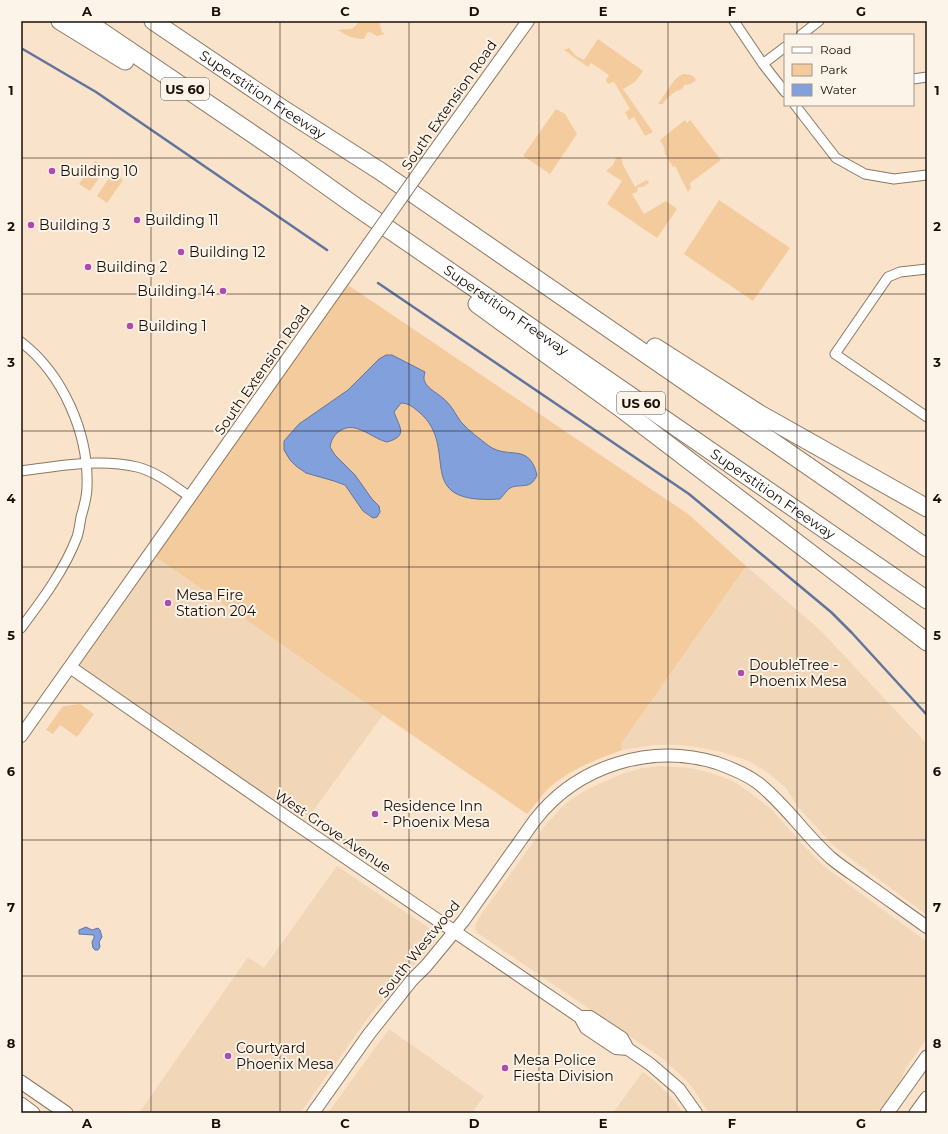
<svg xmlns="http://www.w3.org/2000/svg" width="948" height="1134" viewBox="0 0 948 1134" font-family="Montserrat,sans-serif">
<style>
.built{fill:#f1d6b8}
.green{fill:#f4cb9d}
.water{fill:#82a0dc;stroke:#62749c}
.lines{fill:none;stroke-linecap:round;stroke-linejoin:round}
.stream{stroke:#62749c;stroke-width:2.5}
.minor-casing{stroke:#8c7862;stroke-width:11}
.tertiary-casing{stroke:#8c7862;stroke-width:14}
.secondary-casing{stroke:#8c7862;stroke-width:15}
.motorway-casing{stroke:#8c7862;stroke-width:19}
.minor{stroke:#fff;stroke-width:9}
.tertiary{stroke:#fff;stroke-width:12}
.secondary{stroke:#fff;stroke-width:13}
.motorway{stroke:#fff;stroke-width:17}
.tertiary-bridge-casing{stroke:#8c7862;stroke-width:14;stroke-linecap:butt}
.tertiary-bridge{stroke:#fff;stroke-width:12}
.grid{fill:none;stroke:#170f07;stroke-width:1;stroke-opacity:0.55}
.poi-dot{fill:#af4bb0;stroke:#fcf3e9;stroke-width:1.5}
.labels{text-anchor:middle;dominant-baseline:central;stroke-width:4;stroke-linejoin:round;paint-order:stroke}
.shield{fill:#fcf3e9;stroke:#5c534b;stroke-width:1}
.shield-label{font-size:13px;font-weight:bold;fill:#170f07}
.street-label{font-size:14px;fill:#170f07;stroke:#fcf3e9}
.poi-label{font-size:14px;fill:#170f07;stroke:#fcf3e9;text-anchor:start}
.neatline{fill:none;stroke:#170f07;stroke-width:1.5}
.grid-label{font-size:13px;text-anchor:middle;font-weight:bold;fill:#170f07}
</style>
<rect width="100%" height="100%" fill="#f9e3cb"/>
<!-- built -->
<path class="built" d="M 150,553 L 383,715 L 301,827 L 70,667 Z
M 746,566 L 821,631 L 927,744 L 927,915 L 834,846 L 798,807 L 786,788 L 767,772 L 749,761 L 718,751 L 697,747 L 680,745 L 653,745 L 622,750 L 621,744 Z
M 661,766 L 690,768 L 711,773 L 733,781 L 752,794 L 772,810 L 801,843 L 826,868 L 927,942 L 927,1038 L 907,1066 L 899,1084 L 878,1113 L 709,1113 L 692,1087 L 684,1078 L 662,1058 L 479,934 L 476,931 L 475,927 L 478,919 L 544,827 L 561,808 L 569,801 L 588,789 L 624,773 L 643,768 Z
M 337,866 L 429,928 L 434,934 L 435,937 L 434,942 L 430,947 L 370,1015 L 300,1113 L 139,1113 L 248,957 L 264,968 Z
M 389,1029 L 484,1096 L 472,1113 L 328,1113 Z
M 643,1072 L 656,1082 L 672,1098 L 683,1113 L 613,1113 Z"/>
<!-- green -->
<path class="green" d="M 359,21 L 379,21 L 382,32 L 385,34 L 377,36 L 370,32 L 367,33 L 364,39 C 354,39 347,36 338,30 C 350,28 352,32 359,21 Z
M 598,39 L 643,71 L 635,82 L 623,89 L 653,132 L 645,136 L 634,117 L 629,120 L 625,112 L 630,109 L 614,82 L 608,84 L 606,80 L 609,75 L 591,63 L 588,67 L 564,50 L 569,48 L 576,56 L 584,60 Z
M 683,74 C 689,74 694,75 696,80 L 691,84 L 684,85 L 682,89 C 676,90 665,99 663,104 L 658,104 C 665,95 673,78 683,74 Z
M 556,109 L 565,114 L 577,134 L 550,174 C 541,168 533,162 523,156 Z
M 685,120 L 687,123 L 690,120 L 721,160 L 690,183 L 691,188 L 688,192 L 675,166 L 673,167 L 665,154 L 664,147 L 660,140 Z
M 618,157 L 621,157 L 623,165 L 635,187 L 646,180 L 648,181 L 649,183 L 643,187 L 638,187 L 637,192 L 632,194 L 644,214 L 666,201 L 677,209 L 657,238 L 607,204 L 622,181 L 606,171 L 613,165 L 616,158 Z
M 95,161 L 106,168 L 90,191 L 79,184 Z
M 113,172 L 123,180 L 107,203 L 97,196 Z
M 719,200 L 790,248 L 753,301 L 684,254 Z
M 342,281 L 688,514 L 746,566 L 621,744 L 622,750 C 596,760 570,769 549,788 C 541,796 534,806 527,814 L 383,715 L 150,553 Z
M 80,704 L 94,714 L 77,737 L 60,725 L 53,734 L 46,730 L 63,706 Z"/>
<!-- water -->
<path class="water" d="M 386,355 L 392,355 L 425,372 C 424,377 423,379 426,384 C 431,391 441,395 447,402 C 453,408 456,415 461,422 C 469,431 480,439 489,446 C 509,460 529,442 537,475 C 531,489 524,484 512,487 C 507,489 504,495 500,499 C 409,505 462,448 419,412 C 413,407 408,403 401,403 L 394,412 C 400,428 408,436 387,442 C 370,438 354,418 337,433 C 333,437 331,441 330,447 L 335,455 L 355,475 L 372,499 L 379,506 L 380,512 L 377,517 L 373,518 L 363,511 L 345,485 L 334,481 L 306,473 L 296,466 L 290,460 L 284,450 L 284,441 L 299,424 L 348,390 L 379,359 Z
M 86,927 L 92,930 L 98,928 L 100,930 L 102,937 L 99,942 L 100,947 L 98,950 L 95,950 L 93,948 L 92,942 L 94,938 L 94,935 L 79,934 L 79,930 Z"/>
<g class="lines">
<!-- stream -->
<path class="stream" d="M 21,48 L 96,92 L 327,250
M 378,283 L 689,494 L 831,612 L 852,633 L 927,715"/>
<!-- minor casing -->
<g class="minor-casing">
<path id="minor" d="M 734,21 L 763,64 L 785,92
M 801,35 L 819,21
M 763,64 L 785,47
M 913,79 L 927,77
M 795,105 L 836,158 L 865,174 L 894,179 L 927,175
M 927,269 L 900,272 L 888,277 L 835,354 L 927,417
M 21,342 C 63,374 89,434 87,487 C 87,497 84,507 81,517 C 80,523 79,531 77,537 C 64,571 42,600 21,628
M 21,471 C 59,466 99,458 137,467 C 157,472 174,486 190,497"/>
</g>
<!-- tertiary casing -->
<g class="tertiary-casing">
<path id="tertiary" d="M 423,167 L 528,21
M 70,667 L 292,821 L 580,1017 L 586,1028 L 616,1048 L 628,1049
M 21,736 L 368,245
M 580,1017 L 590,1017 L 622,1038 L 628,1049 L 650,1064 L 679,1089 L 696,1113
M 313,1113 L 369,1034 L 412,980 L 426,966 L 464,920 L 535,820 C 578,765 651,743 717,763 C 731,768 746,774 758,783 C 786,805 805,835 831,858 C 843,868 856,876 868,885 C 888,899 907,913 927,927"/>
</g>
<!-- secondary casing -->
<g class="secondary-casing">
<path id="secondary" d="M 21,1082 L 66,1113
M 21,1104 L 33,1113
M 887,1113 L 927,1057
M 916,1113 L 927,1098"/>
</g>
<!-- motorway casing -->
<g class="motorway-casing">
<g id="motorway">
<path d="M 60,21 L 125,61"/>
<path id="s1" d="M 86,21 L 285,156 L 355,206 L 927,600"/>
<path id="s2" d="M 153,21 L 283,109 L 380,171 L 927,548"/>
<path d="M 477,304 L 619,407 L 927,642"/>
<path d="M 655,347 L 760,414 L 927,508"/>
</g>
</g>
<!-- minor -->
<use href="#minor" class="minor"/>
<!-- tertiary -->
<use href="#tertiary" class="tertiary"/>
<!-- secondary -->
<use href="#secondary" class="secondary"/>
<!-- motorway -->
<use href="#motorway" class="motorway"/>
<!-- tertiary-bridge casing -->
<g class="tertiary-bridge-casing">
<path id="tertiary-bridge" d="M 368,245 L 423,167"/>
</g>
<!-- tertiary-bridge -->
<use href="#tertiary-bridge" class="tertiary-bridge"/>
</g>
<!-- grid -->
<path class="grid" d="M 151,21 L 151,1113M 280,21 L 280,1113M 409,21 L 409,1113M 539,21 L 539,1113M 668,21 L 668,1113M 797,21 L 797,35M 797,105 L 797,1113M 21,158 L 927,158M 21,294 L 927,294M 21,431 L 927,431M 21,567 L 927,567M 21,703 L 927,703M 21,840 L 927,840M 21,976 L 927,976"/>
<!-- markers -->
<g class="poi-dot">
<circle cx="52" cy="171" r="4"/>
<circle cx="137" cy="220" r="4"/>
<circle cx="31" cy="225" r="4"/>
<circle cx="181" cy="252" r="4"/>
<circle cx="88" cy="267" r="4"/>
<circle cx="223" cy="291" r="4"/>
<circle cx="130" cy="326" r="4"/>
<circle cx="168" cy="603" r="4"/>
<circle cx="741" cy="673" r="4"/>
<circle cx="375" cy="814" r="4"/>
<circle cx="228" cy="1056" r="4"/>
<circle cx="505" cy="1068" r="4"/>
</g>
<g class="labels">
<!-- shield labels -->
<g class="shield">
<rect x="161" y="78" width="48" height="22" rx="3"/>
<rect x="617" y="392" width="48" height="22" rx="3"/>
</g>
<g class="shield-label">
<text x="185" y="89">US 60</text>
<text x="641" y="403">US 60</text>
</g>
<!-- street labels -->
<g class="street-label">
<text stroke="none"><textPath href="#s2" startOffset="132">Superstition Freeway</textPath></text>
<text transform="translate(449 105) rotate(-55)">South Extension Road</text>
<text stroke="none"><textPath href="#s1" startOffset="510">Superstition Freeway</textPath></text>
<text transform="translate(262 370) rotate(-55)">South Extension Road</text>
<text stroke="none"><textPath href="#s1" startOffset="834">Superstition Freeway</textPath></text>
<text transform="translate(333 831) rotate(34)">West Grove Avenue</text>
<text transform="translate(419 949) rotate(-51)">South Westwood</text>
</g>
<!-- poi labels -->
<g class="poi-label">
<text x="60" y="171">Building 10</text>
<text x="145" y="220">Building 11</text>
<text x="39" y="225">Building 3</text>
<text x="189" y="252">Building 12</text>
<text x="96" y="267">Building 2</text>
<text x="215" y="291" text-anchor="end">Building 14</text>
<text x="138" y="326">Building 1</text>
<text x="176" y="595">Mesa Fire<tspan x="176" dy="16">Station 204</tspan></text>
<text x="749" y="665">DoubleTree -<tspan x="749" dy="16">Phoenix Mesa</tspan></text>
<text x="383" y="806">Residence Inn<tspan x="383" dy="16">- Phoenix Mesa</tspan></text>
<text x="236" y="1048">Courtyard<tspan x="236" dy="16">Phoenix Mesa</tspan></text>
<text x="513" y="1060">Mesa Police<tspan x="513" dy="16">Fiesta Division</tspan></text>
</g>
</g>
<!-- border -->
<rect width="948" height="1134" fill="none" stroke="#fcf3e9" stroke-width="44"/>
<!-- legend -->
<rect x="784" y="34" width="130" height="72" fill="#fcf3e9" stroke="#a0988f"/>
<rect x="792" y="47" width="20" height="6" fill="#ffffff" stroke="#a0988f"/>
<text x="820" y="54" font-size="12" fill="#170f07">Road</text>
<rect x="792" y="64" width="20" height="12" fill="#f4cb9d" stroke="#a0988f"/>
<text x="820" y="74" font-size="12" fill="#170f07">Park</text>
<rect x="792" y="84" width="20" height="12" fill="#82a0dc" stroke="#a0988f"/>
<text x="820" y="94" font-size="12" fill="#170f07">Water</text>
<rect x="22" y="22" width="904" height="1090" class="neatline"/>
<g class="grid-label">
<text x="87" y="16">A</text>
<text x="216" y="16">B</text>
<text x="345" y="16">C</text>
<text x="474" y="16">D</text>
<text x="603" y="16">E</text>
<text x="732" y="16">F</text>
<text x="861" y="16">G</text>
<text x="11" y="95">1</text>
<text x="937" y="95">1</text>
<text x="11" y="231">2</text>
<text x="937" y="231">2</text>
<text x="11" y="367">3</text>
<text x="937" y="367">3</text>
<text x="11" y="503">4</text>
<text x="937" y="503">4</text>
<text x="11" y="640">5</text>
<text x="937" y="640">5</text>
<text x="11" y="776">6</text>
<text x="937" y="776">6</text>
<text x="11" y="912">7</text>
<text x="937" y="912">7</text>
<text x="11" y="1048">8</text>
<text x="937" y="1048">8</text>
<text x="87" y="1128">A</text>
<text x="216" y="1128">B</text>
<text x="345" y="1128">C</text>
<text x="474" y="1128">D</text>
<text x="603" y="1128">E</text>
<text x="732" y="1128">F</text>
<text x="861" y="1128">G</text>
</g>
</svg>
